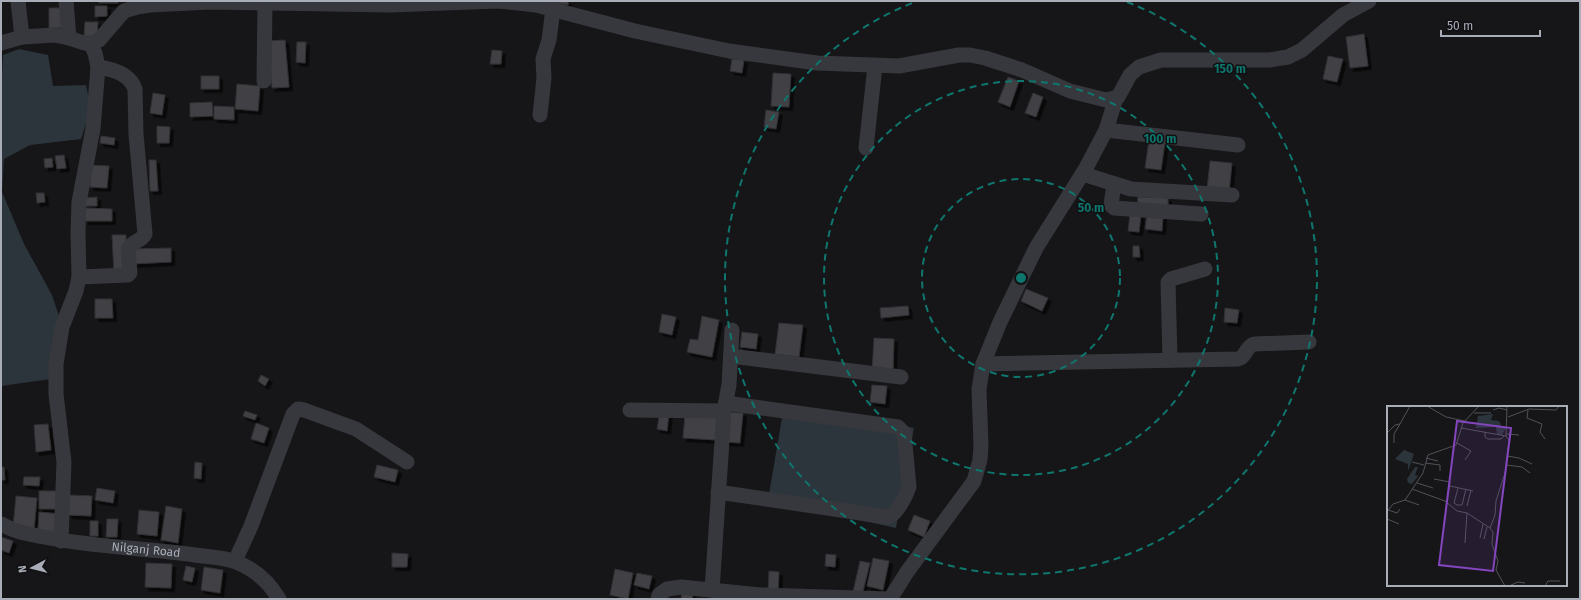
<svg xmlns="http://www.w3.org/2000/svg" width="1581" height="600" viewBox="0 0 1581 600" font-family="'Fira Sans',sans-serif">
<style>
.water{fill:#2c353c}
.building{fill:#404145;stroke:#303034;filter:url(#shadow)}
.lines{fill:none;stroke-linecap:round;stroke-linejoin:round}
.minor{stroke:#37383d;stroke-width:15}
.ring{fill:none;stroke:#0f766e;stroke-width:2;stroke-dasharray:7 5}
.labels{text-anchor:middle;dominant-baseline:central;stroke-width:3;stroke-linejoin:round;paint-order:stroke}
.street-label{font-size:12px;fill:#a8adb8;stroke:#111113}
.inset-road{fill:none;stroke:#505258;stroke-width:1}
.view{fill:#8446be;fill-opacity:0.15;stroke:#8446be;stroke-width:2}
.inset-edge{fill:none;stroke:#a8adb8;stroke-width:2}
.centre{fill:#0f766e;stroke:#111113;stroke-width:2}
.ring-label{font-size:12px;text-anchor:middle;font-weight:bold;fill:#0f766e;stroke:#111113;stroke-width:3;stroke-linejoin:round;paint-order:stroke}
</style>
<defs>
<filter id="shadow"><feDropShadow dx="3.5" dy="3.5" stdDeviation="0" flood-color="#0009"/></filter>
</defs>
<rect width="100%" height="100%" fill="#161618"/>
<!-- water -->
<path class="water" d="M 19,49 L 48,55 L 53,86 L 86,85 L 91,109 L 81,139 L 30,145 L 4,159 L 2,192 L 24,244 L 52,295 L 59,316 L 51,379 L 1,386 L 1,97 L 3,55 Z
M 784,406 L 914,428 L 896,528 L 768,500 Z"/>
<!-- building -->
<path class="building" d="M 99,1 L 118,1 L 118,3 L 99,3 Z
M 557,1 L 568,1 L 568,5 L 556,3 Z
M 95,6 L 107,6 L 107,16 L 95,17 Z
M 49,8 L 62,8 L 62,28 L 49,28 Z
M 85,22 L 98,22 L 97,37 L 84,37 Z
M 1364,34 L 1368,66 L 1350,68 L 1346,37 Z
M 285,40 L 289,87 L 272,88 L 268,41 Z
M 297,42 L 306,42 L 305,63 L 296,62 Z
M 492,50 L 502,51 L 501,64 L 490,64 Z
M 1328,56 L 1343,59 L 1337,82 L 1323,79 Z
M 732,59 L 744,60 L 742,73 L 730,71 Z
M 773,73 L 791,74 L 789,107 L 771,106 Z
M 201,76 L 219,76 L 219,89 L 201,89 Z
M 1008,77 L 1019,81 L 1010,107 L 998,102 Z
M 237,84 L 260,86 L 258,111 L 235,109 Z
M 153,93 L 165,95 L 162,115 L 150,113 Z
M 1033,93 L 1043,97 L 1036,117 L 1025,113 Z
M 212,102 L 213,116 L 190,117 L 190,103 Z
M 214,106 L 234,107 L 234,120 L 214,119 Z
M 766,110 L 779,112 L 776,129 L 764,127 Z
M 157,126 L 170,127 L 169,143 L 157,143 Z
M 101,136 L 115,138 L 114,145 L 100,143 Z
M 1149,140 L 1165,142 L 1161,170 L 1145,168 Z
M 64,155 L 66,168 L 57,169 L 55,156 Z
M 52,158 L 53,167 L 45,168 L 44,159 Z
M 149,160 L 156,160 L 158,191 L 150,191 Z
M 1210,161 L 1232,163 L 1229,192 L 1207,190 Z
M 91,165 L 109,166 L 107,188 L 90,187 Z
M 36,193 L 44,193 L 45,202 L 37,203 Z
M 97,197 L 97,206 L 85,206 L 85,198 Z
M 1138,197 L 1168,198 L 1168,209 L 1137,208 Z
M 85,208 L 112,209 L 112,221 L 85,221 Z
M 1130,214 L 1141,215 L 1139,232 L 1128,231 Z
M 1147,214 L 1163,216 L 1162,231 L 1145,229 Z
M 112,235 L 126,235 L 127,274 L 114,275 Z
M 1133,246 L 1139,246 L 1140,257 L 1133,257 Z
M 171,248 L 171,262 L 131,264 L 130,249 Z
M 1026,289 L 1048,298 L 1042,311 L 1021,301 Z
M 95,299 L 112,299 L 113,318 L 95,318 Z
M 908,306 L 909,315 L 881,318 L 880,308 Z
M 1225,308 L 1239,310 L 1237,323 L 1224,322 Z
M 662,314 L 676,317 L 672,335 L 659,332 Z
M 702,316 L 719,320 L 712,357 L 687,352 L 690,339 L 698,340 Z
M 779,323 L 803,325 L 799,357 L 775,354 Z
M 742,332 L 758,334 L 756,349 L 740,347 Z
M 874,338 L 894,339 L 893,372 L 872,372 Z
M 261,375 L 269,379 L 265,386 L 258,381 Z
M 872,385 L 887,386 L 885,404 L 870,402 Z
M 245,411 L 257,415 L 255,420 L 243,416 Z
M 660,412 L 669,413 L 667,431 L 657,429 Z
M 728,412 L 743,413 L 740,443 L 725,442 Z
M 685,414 L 718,416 L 717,440 L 683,438 Z
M 256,423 L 269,428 L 264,443 L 251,439 Z
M 48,424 L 51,450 L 36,452 L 34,425 Z
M 195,462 L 202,463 L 201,479 L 194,478 Z
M 377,465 L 398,470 L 395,482 L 374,477 Z
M 1,467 L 4,467 L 5,480 L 1,480 Z
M 24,477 L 40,477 L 39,486 L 23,485 Z
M 97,488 L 115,491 L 113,503 L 95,500 Z
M 39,491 L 61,491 L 61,509 L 39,509 Z
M 69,495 L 92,496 L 91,516 L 68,515 Z
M 16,496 L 37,498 L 34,530 L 13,527 Z
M 166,506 L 182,509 L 178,543 L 161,540 Z
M 139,510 L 159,512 L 157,536 L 137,534 Z
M 39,512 L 60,514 L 59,533 L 38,532 Z
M 914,515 L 930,521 L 924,537 L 908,530 Z
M 107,519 L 118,519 L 117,537 L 106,537 Z
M 90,521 L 98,521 L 98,536 L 90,536 Z
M 1,537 L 13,541 L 9,553 L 1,550 Z
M 392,553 L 408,554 L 407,567 L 392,567 Z
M 826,554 L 836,555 L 835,567 L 825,566 Z
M 873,558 L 889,561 L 883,590 L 867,586 Z
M 860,561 L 870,563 L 862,595 L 853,592 Z
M 146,563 L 172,564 L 171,588 L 145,587 Z
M 186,566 L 195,568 L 192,582 L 183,580 Z
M 204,567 L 223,570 L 220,593 L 201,590 Z
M 615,569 L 633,573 L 628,599 L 610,595 Z
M 769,571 L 779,572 L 778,593 L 768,592 Z
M 637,573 L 652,576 L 649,589 L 634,585 Z
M 682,593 L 693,594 L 692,599 L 681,599 Z"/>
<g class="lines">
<!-- minor -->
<g class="minor">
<path d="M 18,1 L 22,37"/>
<path d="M 66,1 L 69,38"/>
<path d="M 1,43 L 22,37 L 54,35 L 69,38 L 84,43 L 92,43 L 99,40 L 124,11 L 137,7 L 150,5 L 210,2 L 390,5 L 499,1 L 536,5 L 635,31 L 729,51 L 817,63 L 899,66 L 959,55 L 970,55 L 985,58 L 1022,70 L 1070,91 L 1106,100 L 1118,97 L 1130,75 L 1139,67 L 1161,60 L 1269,60 L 1288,57 L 1302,50 L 1343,15 L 1369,1"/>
<path d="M 264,81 L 265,4"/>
<path d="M 540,115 L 544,78 L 543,59 L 549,40 L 553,9"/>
<path d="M 1106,130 L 1238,145"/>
<path d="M 866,148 L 875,66"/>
<path d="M 1083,174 L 1131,189 L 1232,195"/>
<path d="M 1114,184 L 1111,205 L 1114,208 L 1201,214"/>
<path d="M 79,277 L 128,275 L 130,273 L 128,249 C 132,241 142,241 145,234 L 136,134 L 135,89 C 130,74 113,69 98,67"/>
<path d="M 731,356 L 901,377"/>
<path d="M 1170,360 L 1168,282 L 1171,279 L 1205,269"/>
<path d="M 983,364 L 1238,359 C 1247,357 1245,347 1254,344 L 1309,342"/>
<path d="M 630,410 L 724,411"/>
<path d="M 718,492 L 888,517 C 897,514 906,496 909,487 L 904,433 L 898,427 L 726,403"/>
<path id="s1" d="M 1,524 C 14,532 29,534 44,537 C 93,547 145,548 195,555 C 208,557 224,557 236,562 C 254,569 269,582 279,599"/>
<path d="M 61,541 L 64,462 L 56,394 L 56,364 L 62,327 L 76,291 L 79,277 L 78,232 L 79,202 L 93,129 L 98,67 L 95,53 L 90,43"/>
<path d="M 235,561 L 251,526 L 293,414 L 298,409 L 304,410 L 356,429 L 407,462"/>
<path d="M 712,590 L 724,411 L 729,385 L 732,330"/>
<path d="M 658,599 L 659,595 L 667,589 L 681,587 L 760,595 L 890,599"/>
<path d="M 890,599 L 907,572 L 974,481 L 980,460 L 981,446 L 979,389 L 983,364 L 1000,322 L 1036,248 L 1086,168 L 1106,130 L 1116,98"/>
</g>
</g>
<!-- distance rings -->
<g class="ring">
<circle cx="1021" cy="278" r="99"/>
<circle cx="1021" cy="278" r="197"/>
<path d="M1127 2A296 296 0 1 1 915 2"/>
</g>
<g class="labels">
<!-- street labels -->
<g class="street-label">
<text stroke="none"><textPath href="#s1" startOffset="148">Nilganj Road</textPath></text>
</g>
</g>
<!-- overview -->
<g transform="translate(1387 406)">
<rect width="180" height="180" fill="#161618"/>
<path d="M 106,8 L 104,14 L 112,15 L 115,21 L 119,22 L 115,29 L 110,28 L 109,21 L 89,22 L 91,10 ZM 17,44 L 27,48 L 21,65 L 21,58 L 8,53 ZM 28,61 L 31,61 L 28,69 L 31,70 L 25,78 L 21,77 L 20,73 Z" fill="#2c353c"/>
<path class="inset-road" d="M 40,0 L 59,11 L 78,15M 106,4 L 112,2 L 120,4M 141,4 L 140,12 L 155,18 L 153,26 L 158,33M 87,7 L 104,7M 121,11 L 142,3 L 169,4 L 172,0M 74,22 L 119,30M 98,26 L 98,31 L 101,33 L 114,33 L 117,30M 0,27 L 8,19 L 13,18 L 23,0M 120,28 L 132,29M 7,37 L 7,28 L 13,18M 70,37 L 84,45 L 78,54M 120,50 L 132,52 L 145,58M 39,52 L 51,55M 25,56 L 37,59M 38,57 L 53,59 L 53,65M 119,59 L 135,61 L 143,67M 47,73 L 63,76 L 60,96M 30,77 L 46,82M 63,80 L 86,85M 71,82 L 67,97 L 70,99 L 75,99 L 79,83M 25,83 L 58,95 L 70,105 L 80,107 L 103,122M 18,94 L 32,99M 80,100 L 84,84M 1,104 L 10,107 L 13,103M 0,106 L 6,98 L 18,94 L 36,67 L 41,49 L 69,39 L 76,17 L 92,0M 0,113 L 12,118M 93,132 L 96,118M 97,133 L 100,121M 78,137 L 80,107M 118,180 L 109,164 L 111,155 L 105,138 L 106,126 L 103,122 L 108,109 L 109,95 L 118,67 L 122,34 L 119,30 L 120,0M 122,180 L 131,176 L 138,177M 158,180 L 161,175 L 173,175"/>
<path class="view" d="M 70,15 L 124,22 L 106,165 L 52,159 Z"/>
<rect width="180" height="180" class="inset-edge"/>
</g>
<circle cx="1021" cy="278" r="6" class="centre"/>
<g class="ring-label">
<text x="1230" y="73">150 m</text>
<text x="1160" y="143">100 m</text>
<text x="1091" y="212">50 m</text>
</g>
<!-- border -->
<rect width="1581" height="600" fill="none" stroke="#a8adb8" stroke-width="4"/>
<!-- north arrow -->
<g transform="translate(32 568) rotate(263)" stroke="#111113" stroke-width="3" paint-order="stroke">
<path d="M0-3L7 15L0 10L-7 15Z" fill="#a8adb8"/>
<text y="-6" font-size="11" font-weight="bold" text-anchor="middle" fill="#a8adb8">N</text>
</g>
<!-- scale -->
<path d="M1441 30v6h99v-6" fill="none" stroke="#a8adb8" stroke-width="2"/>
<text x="1447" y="30" font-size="12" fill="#a8adb8" stroke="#111113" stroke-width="3" paint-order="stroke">50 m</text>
</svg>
